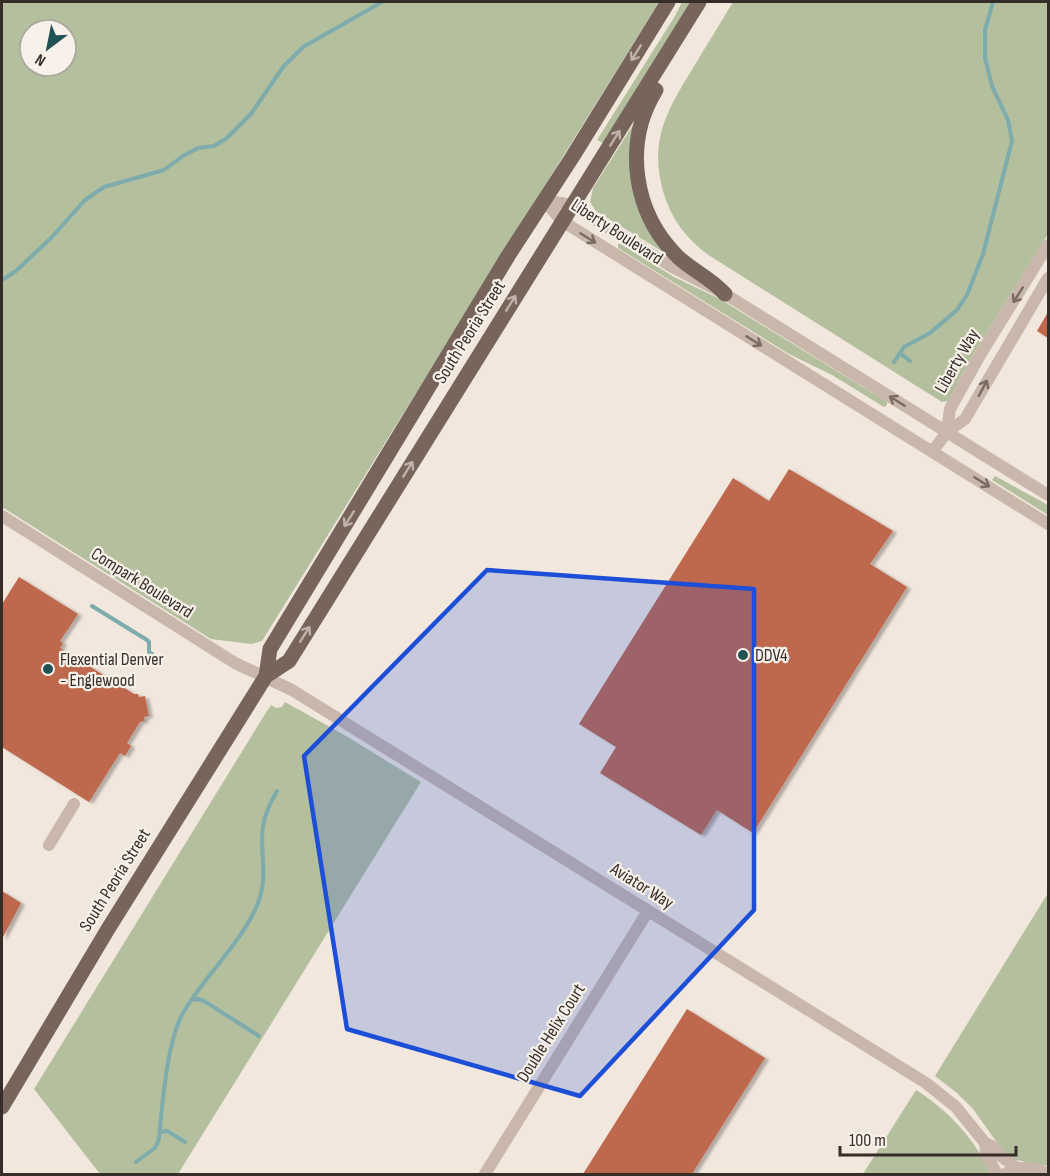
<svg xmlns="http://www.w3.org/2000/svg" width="1050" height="1176" viewBox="0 0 1050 1176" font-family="'Sofia Sans Condensed',sans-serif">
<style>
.green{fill:#b4bf9e;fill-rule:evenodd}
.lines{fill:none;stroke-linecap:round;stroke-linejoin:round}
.stream{stroke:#7eabac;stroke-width:4}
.building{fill:#be674e;filter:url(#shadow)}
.minor{stroke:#c8b7aa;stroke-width:12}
.major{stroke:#77645b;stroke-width:15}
.oneway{stroke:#beb2a9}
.oneway2{stroke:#786b63}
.marked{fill:#1d4ed8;fill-opacity:0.2;stroke:#1d4ed8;stroke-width:4.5;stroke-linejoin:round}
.poi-dot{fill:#215255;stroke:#f8f1e9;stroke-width:2}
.labels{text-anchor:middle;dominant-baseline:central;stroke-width:4.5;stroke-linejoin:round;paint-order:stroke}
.street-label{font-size:18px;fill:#362d29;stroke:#f8f1e9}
.poi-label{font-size:18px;fill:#362d29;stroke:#f8f1e9;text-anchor:start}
</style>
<defs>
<filter id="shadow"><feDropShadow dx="4" dy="2" stdDeviation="1.5" flood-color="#0004"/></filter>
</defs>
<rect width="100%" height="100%" fill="#f1e7dd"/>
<!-- green -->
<path class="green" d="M 2,2 L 659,2 L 262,641 L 251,644 L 211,639 L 2,507 ZM 30,30 L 66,30 L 66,66 L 30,66 Z
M 682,2 L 691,2 L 603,143 L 597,140 L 675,16 Z
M 733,2 L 1048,2 L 1048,234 L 974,353 L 948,401 L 942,402 L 710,256 C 687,240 671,219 663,191 C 649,141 667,110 693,68 C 706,46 720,24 733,2 Z
M 633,125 L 633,133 L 663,252 L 596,211 L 590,202 L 593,188 Z
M 618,244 L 621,244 L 674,277 L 720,299 L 887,402 L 887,405 L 884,407 L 832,375 L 789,354 L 618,248 Z
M 995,476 L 1048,505 L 1048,515 L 992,480 Z
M 285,702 L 346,736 L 421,782 L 178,1174 L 100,1174 L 34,1089 L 267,711 L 271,705 L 276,708 L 282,707 Z
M 1048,893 L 1048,1166 L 1016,1160 L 1003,1151 L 973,1109 L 957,1093 L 935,1076 Z
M 916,1090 C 948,1110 975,1139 991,1174 L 863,1174 Z"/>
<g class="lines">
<!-- stream -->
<path class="stream" d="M 2,280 L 16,271 L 51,238 L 85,200 L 104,187 L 164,170 L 183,156 L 198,148 L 214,146 L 227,138 L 251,114 L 283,67 L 303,47 L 382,2
M 900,353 L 910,361
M 894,362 L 904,347 L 930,333 L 957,310 L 967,295 L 983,254 L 1012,141 L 1008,120 L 992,86 L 985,58 L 985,30 L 993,2
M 92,606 L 147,640 L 149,642 L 149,652 L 152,654
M 192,1000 L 198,999 L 204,1001 L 259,1036
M 160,1132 L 167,1131 L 185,1142
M 136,1162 L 155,1148 L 159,1139 C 162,1106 167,1041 183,1013 C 204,976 242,943 258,903 C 269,874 259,853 263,826 C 265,813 271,802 277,791"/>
</g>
<!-- building -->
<path class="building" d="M 1048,312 L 1048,338 L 1037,331 Z
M 789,469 L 893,531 L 870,564 L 907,587 L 753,833 L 717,810 L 701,835 L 600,773 L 616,747 L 579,724 L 733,478 L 769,501 Z
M 19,577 L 78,614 L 60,641 L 63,643 L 60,648 L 134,694 L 138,694 L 139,697 L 145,696 L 149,716 L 144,717 L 145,721 L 140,722 L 127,743 L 131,746 L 125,756 L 120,753 L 89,802 L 2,747 L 2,604 Z
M 2,891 L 21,903 L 2,939 Z
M 687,1009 L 765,1058 L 692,1174 L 583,1174 Z"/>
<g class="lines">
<!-- minor -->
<path class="minor" d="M 544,200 L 562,221 L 1048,524
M 544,200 L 572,205 L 672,267 L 725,294 L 1048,495
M 947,432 L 950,409 L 980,355 L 1048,245
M 932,452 L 947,432 L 965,419 L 1048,278
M 2,516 L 235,663 L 292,690 L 926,1083 L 956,1107 L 985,1143 L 992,1146 L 1002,1157 L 1017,1168
M 49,845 L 74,804
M 985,1143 L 986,1154 L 997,1174
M 485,1174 L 648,911
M 1005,1174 C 1019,1165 1033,1166 1048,1174"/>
<!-- major -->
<path class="major" d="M 656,90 C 623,143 633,213 678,257 C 693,271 712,279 725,294
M 266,676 L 270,649 L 508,256 L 573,156 L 668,2
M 2,1107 L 108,929 L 266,676 L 289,661 L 699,2"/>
</g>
<!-- one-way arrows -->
<defs><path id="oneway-shaft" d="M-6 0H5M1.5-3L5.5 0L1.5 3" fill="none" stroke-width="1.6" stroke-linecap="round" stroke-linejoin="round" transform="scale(1.5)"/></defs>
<g class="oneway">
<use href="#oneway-shaft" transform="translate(636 53) rotate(122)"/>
<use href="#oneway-shaft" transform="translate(615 138) rotate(-58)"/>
<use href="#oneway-shaft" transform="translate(511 303) rotate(-58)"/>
<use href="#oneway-shaft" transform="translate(408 469) rotate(-58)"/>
<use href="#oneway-shaft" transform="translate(349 519) rotate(122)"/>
<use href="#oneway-shaft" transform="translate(305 634) rotate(-58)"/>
</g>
<g class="oneway2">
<use href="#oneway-shaft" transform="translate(588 238) rotate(32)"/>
<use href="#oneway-shaft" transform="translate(1018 295) rotate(122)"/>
<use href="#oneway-shaft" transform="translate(754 341) rotate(32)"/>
<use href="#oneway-shaft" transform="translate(983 388) rotate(-62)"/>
<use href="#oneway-shaft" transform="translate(897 401) rotate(-148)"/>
<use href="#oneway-shaft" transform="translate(982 482) rotate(32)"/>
</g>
<!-- marked area -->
<path class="marked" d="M 487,570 L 754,589 L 754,910 L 580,1096 L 347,1029 L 304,756 Z"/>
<!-- markers -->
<g class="poi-dot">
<circle cx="743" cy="655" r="6"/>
<circle cx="48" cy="669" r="6"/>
</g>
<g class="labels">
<!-- street labels -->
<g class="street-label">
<text transform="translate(617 232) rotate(33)">Liberty Boulevard</text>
<text transform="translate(470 332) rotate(-58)">South Peoria Street</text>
<text transform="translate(957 361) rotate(-60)">Liberty Way</text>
<text transform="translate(142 583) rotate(32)">Compark Boulevard</text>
<text transform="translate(115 880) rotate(-58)">South Peoria Street</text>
<text transform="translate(642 886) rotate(32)">Aviator Way</text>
<text transform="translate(551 1033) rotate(-58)">Double Helix Court</text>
</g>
<!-- poi labels -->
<g class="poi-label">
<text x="755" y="655">DDV4</text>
<text x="60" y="659">Flexential Denver<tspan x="60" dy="21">- Englewood</tspan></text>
</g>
</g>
<!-- border -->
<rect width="1050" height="1176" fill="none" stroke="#362d29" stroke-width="6"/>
<!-- north arrow -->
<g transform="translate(48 48) rotate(212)"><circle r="28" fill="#f8f1e9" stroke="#aaa39c" stroke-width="1.5"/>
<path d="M0-4.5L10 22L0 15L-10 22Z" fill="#215255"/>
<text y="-9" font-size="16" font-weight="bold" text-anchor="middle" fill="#362d29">N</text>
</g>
<!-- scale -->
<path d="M840 1146v9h176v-9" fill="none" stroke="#362d29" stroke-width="3"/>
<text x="849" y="1146" font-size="18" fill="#362d29" stroke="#f8f1e9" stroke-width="4.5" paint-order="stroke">100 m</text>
</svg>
